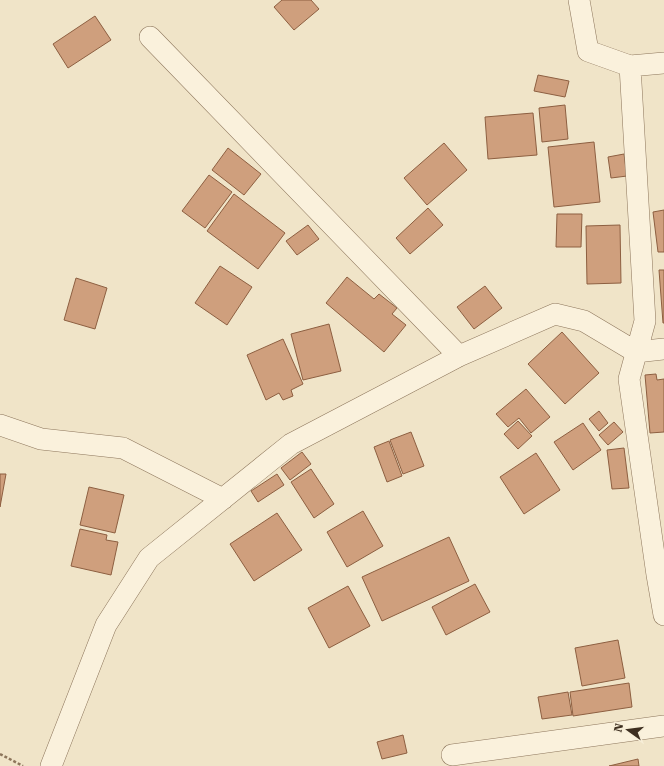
<svg xmlns="http://www.w3.org/2000/svg" width="664" height="766" viewBox="0 0 664 766" font-family="'Roboto Serif',serif">
<style>
.building{fill:#cf9f7d;stroke:#8d5f41}
.lines{fill:none;stroke-linecap:round;stroke-linejoin:round}
.minor-casing{stroke:#8d765c;stroke-width:22}
.path{stroke:#8d765c;stroke-width:2.5;stroke-dasharray:3 2;stroke-linecap:butt}
.minor{stroke:#faf1dc;stroke-width:21}
</style>
<rect width="100%" height="100%" fill="#f0e4c8"/>
<!-- building -->
<path class="building" d="M 282,0 L 311,0 L 319,9 L 294,30 L 274,7 Z
M 95,16 L 111,40 L 68,68 L 53,44 Z
M 538,75 L 569,81 L 565,97 L 534,91 Z
M 565,105 L 568,139 L 542,142 L 539,108 Z
M 533,113 L 537,155 L 488,159 L 485,117 Z
M 594,142 L 600,202 L 554,207 L 548,147 Z
M 444,143 L 467,170 L 427,205 L 404,178 Z
M 228,148 L 261,174 L 244,195 L 212,170 Z
M 624,154 L 627,176 L 611,178 L 608,157 Z
M 209,175 L 232,192 L 205,228 L 182,211 Z
M 234,194 L 285,233 L 258,269 L 207,231 Z
M 428,208 L 443,225 L 410,254 L 396,238 Z
M 664,210 L 664,252 L 658,252 L 653,212 Z
M 557,214 L 582,214 L 581,247 L 556,247 Z
M 308,225 L 319,239 L 297,255 L 286,241 Z
M 620,225 L 621,283 L 587,284 L 586,226 Z
M 220,266 L 252,287 L 227,325 L 195,303 Z
M 659,270 L 664,270 L 664,323 L 663,323 Z
M 347,277 L 374,299 L 379,294 L 397,308 L 392,314 L 406,325 L 384,352 L 326,303 Z
M 76,278 L 107,288 L 95,329 L 64,320 Z
M 485,286 L 502,308 L 474,329 L 457,307 Z
M 329,324 L 341,371 L 303,380 L 291,334 Z
M 562,332 L 599,373 L 565,404 L 528,364 Z
M 283,339 L 303,384 L 291,390 L 293,396 L 283,400 L 279,393 L 266,400 L 247,355 Z
M 656,374 L 657,380 L 664,379 L 664,432 L 650,433 L 645,375 Z
M 526,389 L 550,417 L 531,433 L 519,418 L 508,427 L 496,414 Z
M 599,411 L 608,423 L 599,431 L 589,419 Z
M 518,421 L 532,436 L 518,449 L 504,434 Z
M 614,422 L 623,432 L 608,445 L 599,435 Z
M 583,423 L 601,450 L 573,470 L 554,442 Z
M 411,432 L 424,466 L 403,474 L 390,440 Z
M 389,441 L 402,476 L 387,482 L 374,447 Z
M 624,448 L 629,488 L 612,489 L 607,450 Z
M 302,452 L 311,464 L 290,480 L 281,468 Z
M 536,453 L 560,490 L 524,514 L 500,477 Z
M 311,469 L 334,504 L 314,518 L 291,482 Z
M 0,474 L 6,474 L 0,507 Z
M 277,474 L 284,485 L 258,502 L 251,491 Z
M 89,487 L 124,495 L 115,533 L 80,525 Z
M 363,511 L 383,546 L 347,567 L 327,532 Z
M 277,513 L 302,550 L 254,581 L 230,544 Z
M 80,529 L 107,535 L 106,540 L 118,542 L 111,575 L 71,566 Z
M 449,537 L 469,581 L 382,621 L 362,577 Z
M 475,584 L 490,612 L 446,635 L 432,607 Z
M 348,586 L 370,626 L 329,648 L 308,608 Z
M 618,640 L 625,678 L 582,686 L 575,648 Z
M 629,683 L 632,707 L 573,716 L 570,692 Z
M 568,692 L 572,715 L 542,719 L 538,697 Z
M 403,735 L 407,753 L 382,759 L 377,742 Z
M 638,759 L 639,766 L 609,766 Z"/>
<g class="lines">
<!-- minor casing -->
<g class="minor-casing">
<path id="minor" d="M 579,0 L 588,51 L 630,66 L 664,63
M 150,37 L 459,356
M 630,66 L 645,321 L 629,379 L 657,575 L 664,615
M 0,425 L 41,439 L 123,448 L 223,499
M 452,755 L 664,726
M 51,766 L 106,625 L 149,558 L 291,444 L 459,356 L 555,314 L 584,321 L 636,352 L 664,349"/>
</g>
<!-- path -->
<path class="path" d="M 0,754 L 23,766"/>
<!-- minor -->
<use href="#minor" class="minor"/>
</g>
<!-- north arrow -->
<g transform="translate(628 730) rotate(284)" stroke="#f7eed8" stroke-width="3" paint-order="stroke">
<path d="M0-3L7 15L0 10L-7 15Z" fill="#3d2e20"/>
<text y="-6" font-size="11" font-weight="bold" text-anchor="middle" fill="#3d2e20">N</text>
</g>
</svg>
